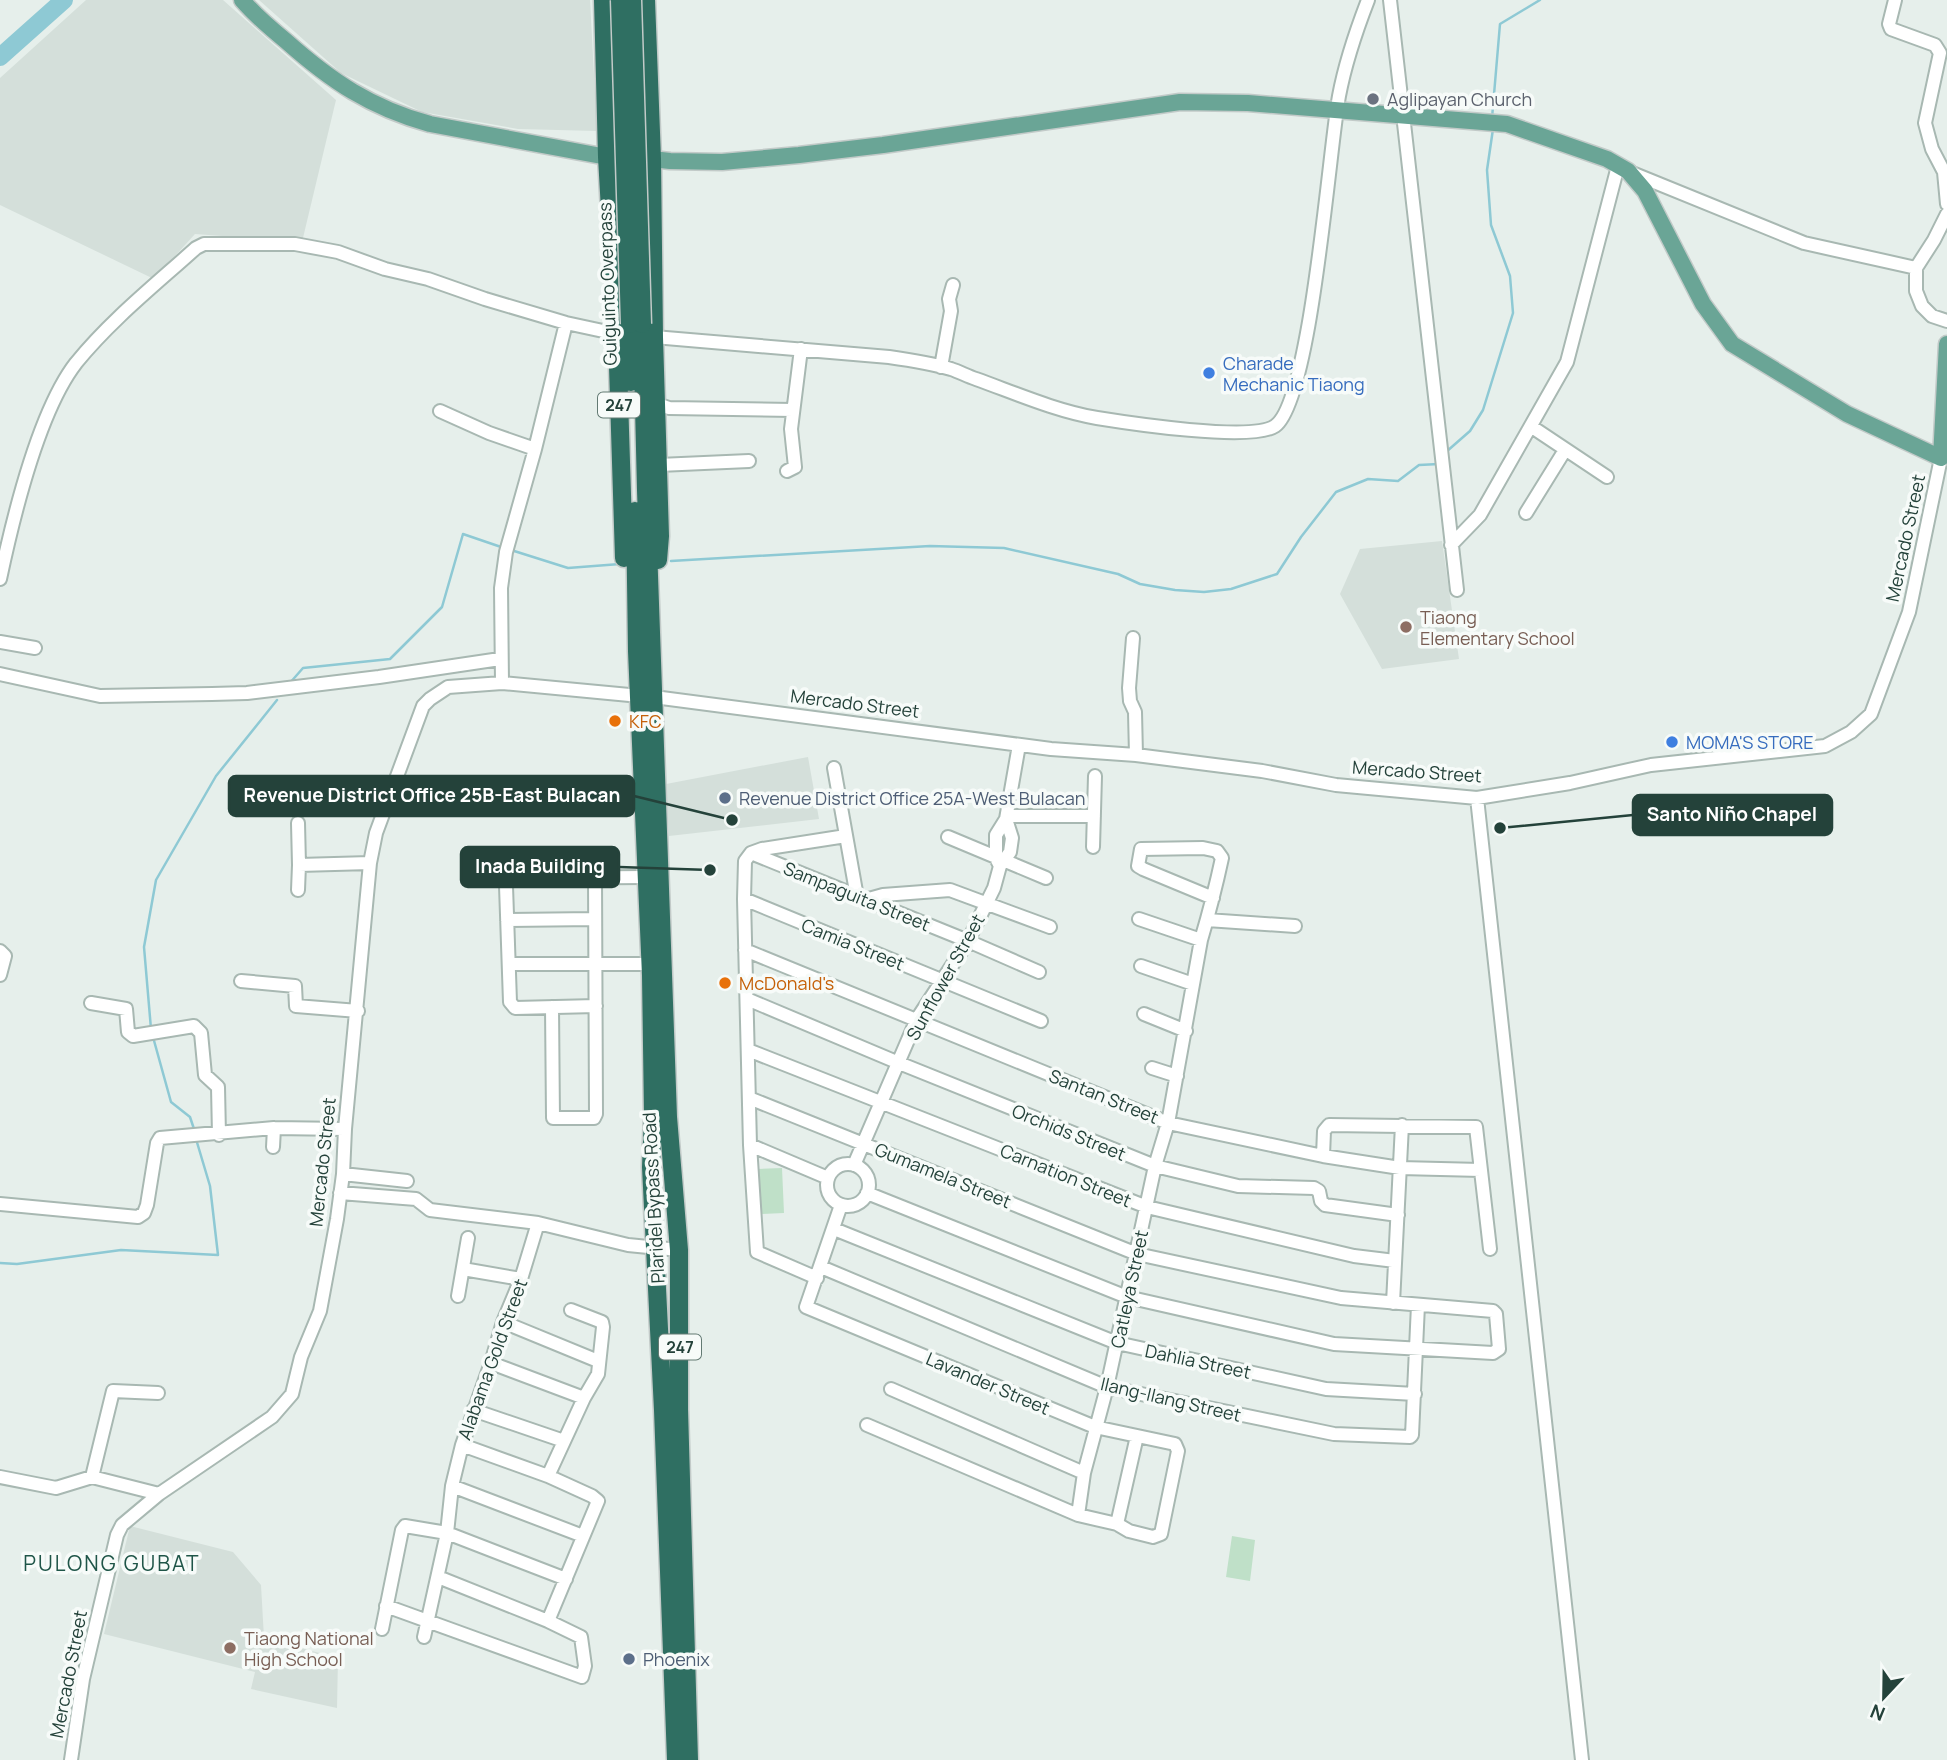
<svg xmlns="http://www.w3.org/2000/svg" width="1947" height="1760" viewBox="0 0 1947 1760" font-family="Manrope,sans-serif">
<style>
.built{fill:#d4dfda}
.green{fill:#bfe0c8}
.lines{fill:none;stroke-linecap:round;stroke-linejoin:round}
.stream{stroke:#8ec9d4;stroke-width:2.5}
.river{stroke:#8ec9d4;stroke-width:18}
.minor-casing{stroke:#a8b8b2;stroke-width:16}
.major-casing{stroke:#c2cac8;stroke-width:19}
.highway-casing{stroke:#c2cac8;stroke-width:21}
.minor{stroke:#fff;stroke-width:12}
.major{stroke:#6aa596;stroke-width:16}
.highway{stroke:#2f6f62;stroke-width:18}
.highway-bridge-casing{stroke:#c2cac8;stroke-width:21;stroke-linecap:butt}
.highway-bridge{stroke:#2f6f62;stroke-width:18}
.worship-dot{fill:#6b7280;stroke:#f7fbf9;stroke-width:2.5}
.shop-dot{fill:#3f7fe0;stroke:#f7fbf9;stroke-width:2.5}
.education-dot{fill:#8d6e63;stroke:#f7fbf9;stroke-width:2.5}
.food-dot{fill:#e8710a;stroke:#f7fbf9;stroke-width:2.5}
.service-dot{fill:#5c6f8a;stroke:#f7fbf9;stroke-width:2.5}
.labels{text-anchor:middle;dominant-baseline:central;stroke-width:7;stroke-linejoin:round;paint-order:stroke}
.shield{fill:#f7fbf9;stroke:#637a73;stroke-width:2}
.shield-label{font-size:16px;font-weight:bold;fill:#24423a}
.worship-label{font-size:18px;fill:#5b616d;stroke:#f7fbf9;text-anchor:start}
.street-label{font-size:18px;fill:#24423a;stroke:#f7fbf9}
.shop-label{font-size:18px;fill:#366cbe;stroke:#f7fbf9;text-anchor:start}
.education-label{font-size:18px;fill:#785e54;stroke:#f7fbf9;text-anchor:start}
.food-label{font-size:18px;fill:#c56008;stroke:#f7fbf9;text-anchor:start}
.service-label{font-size:18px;fill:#4e5e75;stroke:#f7fbf9;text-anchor:start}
.quarter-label{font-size:21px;letter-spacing:2px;fill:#1f5548;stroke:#f7fbf9}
.leader{fill:none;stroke:#24423a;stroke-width:2.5}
.callout-dot{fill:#24423a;stroke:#f7fbf9;stroke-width:2.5}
.callout{fill:#24423a;stroke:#24423a;stroke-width:2.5}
.callout-label{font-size:19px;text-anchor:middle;font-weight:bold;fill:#fff}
</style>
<rect width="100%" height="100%" fill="#e6efeb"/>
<!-- built -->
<path class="built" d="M 86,0 L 223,0 L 336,100 L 302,242 L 195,234 L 154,279 L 0,205 L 0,78 Z
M 259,0 L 590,0 L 597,131 L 518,129 L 422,112 L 341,73 Z
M 1442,541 L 1459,659 L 1382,669 L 1340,594 L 1360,549 Z
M 808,757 L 819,819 L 669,836 L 666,784 Z
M 130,1526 L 233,1552 L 261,1585 L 264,1638 L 338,1658 L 337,1708 L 251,1689 L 255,1672 L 104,1634 Z"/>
<!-- green -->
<path class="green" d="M 782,1168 L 784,1213 L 760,1214 L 758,1169 Z
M 1232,1536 L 1255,1540 L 1250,1581 L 1226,1577 Z"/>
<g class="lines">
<!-- stream -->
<path class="stream" d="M 1492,118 L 1500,24 L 1540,0
M 1446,452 L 1470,431 L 1483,410 L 1513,313 L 1510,276 L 1491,225 L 1487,170 L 1493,129
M 511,550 L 568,568 L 620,564
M 671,561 L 930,546 L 1004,548 L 1118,574 L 1140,584 L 1175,590 L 1204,592 L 1231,589 L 1277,574 L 1301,537 L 1336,492 L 1368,479 L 1398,481 L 1419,465 L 1439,464
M 289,684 L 303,668 L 390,659 L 442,607 L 463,534 L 504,548
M 151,1029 L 144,947 L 156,880 L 216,776 L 277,700
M 153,1037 L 171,1102 L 190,1117 L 194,1129
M 0,1263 L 17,1264 L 121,1250 L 218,1255 L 210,1186 L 196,1139"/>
<!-- river -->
<path class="river" d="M 0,57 L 64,0"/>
<!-- minor casing -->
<g class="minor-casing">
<path id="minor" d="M 1390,0 L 1457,590
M 1895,0 L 1889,24 L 1891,29 L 1935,45 L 1940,53 L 1925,123 L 1932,149 L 1944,172 L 1947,204
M 1632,173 L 1804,243 L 1916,268
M 1947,214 L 1934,240 L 1916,268 L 1916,291 L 1922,306 L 1932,316 L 1947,321
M 654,337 L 889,357 C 910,360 930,363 951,369 C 960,372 967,376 976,379 C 1015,393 1056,411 1097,418 C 1128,423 1252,442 1275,426 C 1311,401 1329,151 1339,96 C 1345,64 1356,31 1368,0
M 941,367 L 951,311 L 949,299 L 953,285
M 657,404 L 669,408 L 793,410
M 440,411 L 489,433 L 535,449
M 1532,427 L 1607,477
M 659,465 L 749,461
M 787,471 L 795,467 L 791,429 L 801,349
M 1526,513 L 1565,450
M 1451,545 L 1480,515 L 1567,362 L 1618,166
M 0,579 C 13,518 38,412 76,363 C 111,320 155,285 196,248 L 204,244 L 295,244 L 338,252 L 385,269 L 428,279 L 485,299 L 566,323 L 617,334
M 1133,638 L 1129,688 L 1130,701 L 1135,712 L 1136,755
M 0,642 L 35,648
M 0,674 L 100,696 L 212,694 L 247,693 L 379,677 L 500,659
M 502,683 L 501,588 L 506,552 L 535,449 L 566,323
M 654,697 L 1051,749 L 1136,755 L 1262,771 L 1336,785 L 1477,798 L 1570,783 L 1651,765 L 1825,746 L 1851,732 L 1871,714 L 1909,612 L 1941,458
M 834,768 L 857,897
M 1477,798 L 1582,1760
M 1007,816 L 1094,816
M 298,823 L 299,865
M 948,837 L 1046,878
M 1093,847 L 1095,776
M 751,853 L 745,861 L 744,899 L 750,1145 L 757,1252 L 817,1278
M 751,853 L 968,941 L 1039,972
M 751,853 L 762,849 L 846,836
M 1000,866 L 996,858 L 996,835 L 1006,819 L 1019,745
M 298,890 L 299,865 L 370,863
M 744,899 L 1041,1021
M 865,900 L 883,895 L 950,890 L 1050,927
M 1139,919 L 1201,940
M 507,920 L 595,919
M 1207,920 L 1295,926
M 745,950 L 1168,1123 L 1323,1156 L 1400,1168 L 1481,1170
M 0,951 L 5,956 L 0,975
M 509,964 L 650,964
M 1141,966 L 1193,984
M 241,981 L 295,986 L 296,1006 L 358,1011
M 747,999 L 899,1063 L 1155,1166 L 1238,1186 L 1314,1188 L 1319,1191 L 1321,1201 L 1325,1205 L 1398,1215
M 91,1003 L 126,1009 L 128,1032 L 133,1036 L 194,1026 L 201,1033 L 205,1075 L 218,1087 L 219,1135
M 596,1006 L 515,1008 L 510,1002 L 506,886 L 512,878 L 646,877
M 552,1007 L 553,1118 L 594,1118 L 596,1114 L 595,877
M 1144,1014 L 1186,1031
M 748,1050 L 1147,1207 L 1354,1256 L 1395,1261
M 1152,1068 L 1177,1076
M 749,1098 L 1137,1254 L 1341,1298 L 1493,1311 L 1496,1314 L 1499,1349 L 1493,1353 L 1334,1344 L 1127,1297 L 867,1193
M 750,1145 L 828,1178
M 273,1147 L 274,1128
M 1323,1156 L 1324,1131 L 1329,1125 L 1476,1127 L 1490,1249
M827 1185a21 21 0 1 1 42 0a21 21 0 1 1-42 0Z
M 854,1165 L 917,1019 L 968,941 L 994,888 L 1000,866 L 1010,852 L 1012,838 L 1006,819
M 343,1174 L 407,1181
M 340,1193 L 416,1199 L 430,1210 L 538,1223
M 0,1204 L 138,1217 L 144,1213 L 147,1205 L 157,1143 L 160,1138 L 274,1128 L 345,1129
M 841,1205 L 806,1307 L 1095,1427 L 1175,1444 L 1178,1451 L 1161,1534 L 1153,1537 L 1129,1531 L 1117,1524 L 1078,1515 L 867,1425
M 834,1229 L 1117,1343 L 1326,1389 L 1415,1394
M 821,1267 L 1107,1387 L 1334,1434 L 1410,1437 L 1412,1435 L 1418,1305
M 463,1269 L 521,1279
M 458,1296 L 468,1238
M 1393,1303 L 1402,1125
M 503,1322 L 598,1361
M 491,1363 L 584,1398
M 891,1389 L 1084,1473
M 473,1410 L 564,1441
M 462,1445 L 548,1476 L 592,1496 L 598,1501 L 548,1621
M 548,1476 L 584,1398 L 598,1374 L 603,1327 L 602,1322 L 571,1310
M 0,1477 L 56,1488 L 92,1477 L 159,1494
M 92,1477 L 113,1391 L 158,1393
M 452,1486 L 583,1536
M 1078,1515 L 1084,1473 L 1107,1387 L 1155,1166 L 1168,1123 L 1201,940 C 1209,913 1216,886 1222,858 L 1217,851 L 1203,848 L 1141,849 L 1138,866 L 1143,869 L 1213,898
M 1117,1524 L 1137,1436
M 386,1606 L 582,1677 L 585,1666 L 581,1637 L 548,1621 L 438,1577
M 382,1629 L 402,1530 L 405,1526 L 447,1533 L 566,1579
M 424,1637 L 447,1533 L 452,1486 L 462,1445 L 491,1363 L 503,1322 L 521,1279 L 538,1223 L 628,1245 L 679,1250
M 71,1760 L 83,1679 L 117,1535 L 122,1525 L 159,1494 L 272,1417 L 292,1394 L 301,1357 L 320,1311 L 337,1219 L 343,1174 L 345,1129 L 370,863 L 376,833 L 423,706 L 430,699 L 448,687 L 502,683 L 640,696"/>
</g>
<!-- major casing -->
<g class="major-casing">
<path id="major" d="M 242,0 C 255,15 270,28 286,41 C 331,81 371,108 430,124 L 607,157
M 652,159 L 670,161 L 722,162 L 799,155 L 883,145 L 1180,102 L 1248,103 L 1507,124 L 1607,159 L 1628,171 L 1645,191 L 1703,304 L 1732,344 L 1847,414 L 1941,458 L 1947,344"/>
</g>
<!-- highway casing -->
<g class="highway-casing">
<path id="highway" d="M 603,0 L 607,157 L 617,334 L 624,558
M 646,0 L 652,159 L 654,337 L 660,536 L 658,560
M 630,324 L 631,382
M 642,324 L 646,490 L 668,1117 L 679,1250 L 679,1409 L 689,1760
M 635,511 L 637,651 L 651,975 L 653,1115 L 651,1167 L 663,1410 L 676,1760"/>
</g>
<!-- minor -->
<use href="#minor" class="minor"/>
<!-- major -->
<use href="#major" class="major"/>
<!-- highway -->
<use href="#highway" class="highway"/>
<!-- highway-bridge casing -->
<g class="highway-bridge-casing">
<path id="highway-bridge" d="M 620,0 L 630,324
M 632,0 L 642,324"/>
</g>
<!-- highway-bridge -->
<use href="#highway-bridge" class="highway-bridge"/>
</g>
<!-- markers -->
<circle class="worship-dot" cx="1373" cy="99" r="7"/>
<g class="shop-dot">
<circle cx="1209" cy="373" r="7"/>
<circle cx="1672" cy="742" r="7"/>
</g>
<g class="education-dot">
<circle cx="1406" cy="627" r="7"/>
<circle cx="230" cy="1648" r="7"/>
</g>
<g class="food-dot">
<circle cx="615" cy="721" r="7"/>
<circle cx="725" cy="983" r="7"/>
</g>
<g class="service-dot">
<circle cx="725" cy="798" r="7"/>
<circle cx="629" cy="1659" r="7"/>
</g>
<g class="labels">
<!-- shield labels -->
<g class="shield">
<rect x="598" y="392.5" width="42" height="25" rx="5"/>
<rect x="659" y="1334.5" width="42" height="25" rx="5"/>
</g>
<g class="shield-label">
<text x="619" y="405">247</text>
<text x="680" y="1347">247</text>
</g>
<!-- worship labels -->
<g class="worship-label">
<text x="1387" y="99">Aglipayan Church</text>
</g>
<!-- street labels -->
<g class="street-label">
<text transform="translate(607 284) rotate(-92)">Guiguinto Overpass</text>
<text transform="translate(1905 538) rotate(-78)">Mercado Street</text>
<text transform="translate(855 703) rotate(7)">Mercado Street</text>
<text transform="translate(1417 771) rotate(4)">Mercado Street</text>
<text transform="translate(857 896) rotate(22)">Sampaguita Street</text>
<text transform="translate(853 944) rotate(22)">Camia Street</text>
<text transform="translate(945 977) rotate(-61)">Sunflower Street</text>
<text transform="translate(1104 1096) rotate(22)">Santan Street</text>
<text transform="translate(1069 1132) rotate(22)">Orchids Street</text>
<text transform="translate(322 1162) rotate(-84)">Mercado Street</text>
<text transform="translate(943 1175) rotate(22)">Gumamela Street</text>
<text transform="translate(1066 1175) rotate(22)">Carnation Street</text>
<text transform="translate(653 1198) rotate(-93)">Plaridel Bypass Road</text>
<text transform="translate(1129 1289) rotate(-78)">Catleya Street</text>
<text transform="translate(492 1359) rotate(-70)">Alabama Gold Street</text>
<text transform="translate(1198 1361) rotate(12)">Dahlia Street</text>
<text transform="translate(988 1383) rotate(23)">Lavander Street</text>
<text transform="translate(1171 1399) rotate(13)">Ilang-Ilang Street</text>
<text transform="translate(68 1674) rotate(-79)">Mercado Street</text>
</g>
<!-- shop labels -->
<g class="shop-label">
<text x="1223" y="363">Charade<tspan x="1223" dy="21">Mechanic Tiaong</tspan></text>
<text x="1686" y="742">MOMA'S STORE</text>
</g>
<!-- education labels -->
<g class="education-label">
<text x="1420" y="617">Tiaong<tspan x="1420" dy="21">Elementary School</tspan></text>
<text x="244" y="1638">Tiaong National<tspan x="244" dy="21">High School</tspan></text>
</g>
<!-- food labels -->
<g class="food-label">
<text x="629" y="721">KFC</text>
<text x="739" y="983">McDonald's</text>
</g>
<!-- service labels -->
<g class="service-label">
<text x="739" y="798">Revenue District Office 25A-West Bulacan</text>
<text x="643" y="1659">Phoenix</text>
</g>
<!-- quarter labels -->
<g class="quarter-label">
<text x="112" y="1563">PULONG GUBAT</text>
</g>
</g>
<!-- callouts -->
<path class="leader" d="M732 820L634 796M1500 828L1633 815M710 870L619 867"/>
<g class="callout-dot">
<circle cx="732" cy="820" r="7"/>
<circle cx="1500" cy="828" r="7"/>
<circle cx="710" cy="870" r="7"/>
</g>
<g class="callout">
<rect x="229" y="776" width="405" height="40" rx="7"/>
<rect x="1633" y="795" width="199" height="40" rx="7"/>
<rect x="461" y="847" width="158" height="40" rx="7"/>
</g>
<g class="callout-label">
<text x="432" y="802">Revenue District Office 25B-East Bulacan</text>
<text x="1732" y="821">Santo Niño Chapel</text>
<text x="540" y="873">Inada Building</text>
</g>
<!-- north arrow -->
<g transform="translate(1884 1697) rotate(202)" stroke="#f7fbf9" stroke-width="5" paint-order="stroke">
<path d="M0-5L12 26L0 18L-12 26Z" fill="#24423a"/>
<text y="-10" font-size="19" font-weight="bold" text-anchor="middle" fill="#24423a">N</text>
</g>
</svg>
